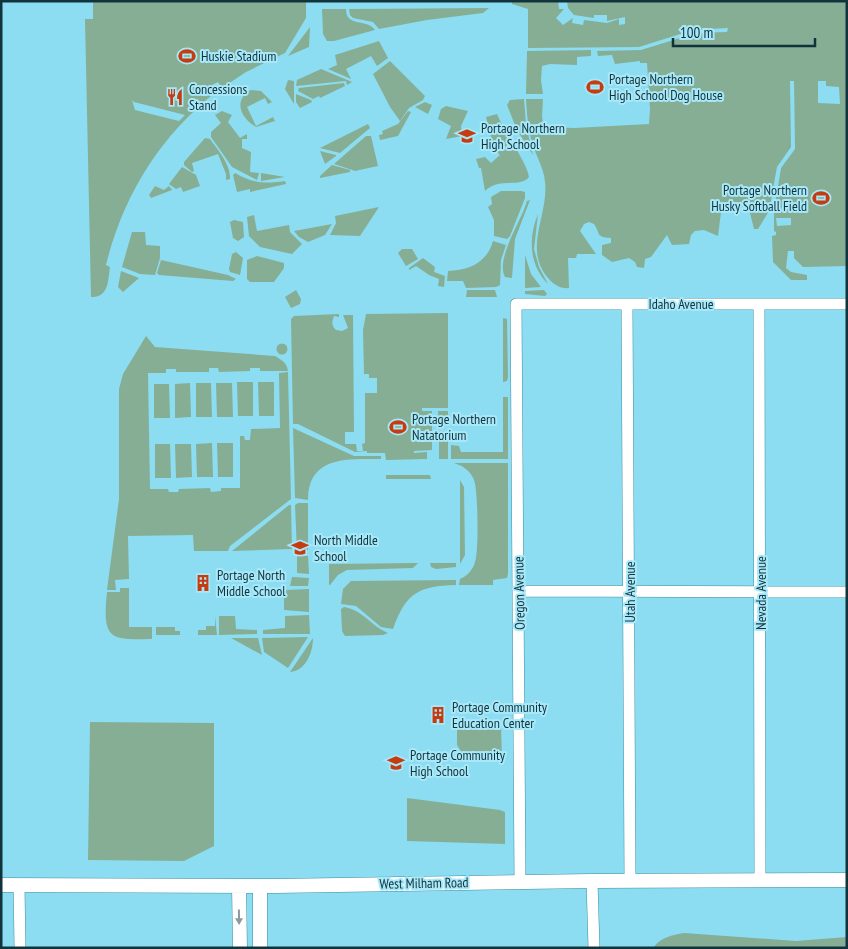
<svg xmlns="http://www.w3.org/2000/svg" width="848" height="949" viewBox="0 0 848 949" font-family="'PT Sans Narrow',sans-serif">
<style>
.green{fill:#86ae94;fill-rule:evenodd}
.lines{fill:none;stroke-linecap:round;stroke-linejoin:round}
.minor-casing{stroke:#3b8ea2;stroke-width:12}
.tertiary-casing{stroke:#3b8ea2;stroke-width:15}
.minor{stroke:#fff;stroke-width:11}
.tertiary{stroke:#fff;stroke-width:14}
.oneway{fill:#889a9e}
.labels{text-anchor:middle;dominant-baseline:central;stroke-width:4;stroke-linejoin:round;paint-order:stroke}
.poi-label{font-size:14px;fill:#11343c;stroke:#a9e8f9;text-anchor:start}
.street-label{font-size:14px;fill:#11343c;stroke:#a9e8f9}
</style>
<rect width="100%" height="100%" fill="#8cddf2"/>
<!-- green -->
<path class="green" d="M 93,1 L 306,1 L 306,18 L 285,53 L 246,72 L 222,88 L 218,82 L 212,85 L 216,92 C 160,136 123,196 106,265 L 110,267 C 108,280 109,298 91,297 L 85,19 L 93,19 ZM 132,100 L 134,102 L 185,115 L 179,121 L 135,110 Z
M 512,1 L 558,1 L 559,9 L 564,9 L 556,18 L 563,25 L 573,18 L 572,23 L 583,25 L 584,20 L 607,23 L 619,19 L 619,25 L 625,24 L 625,17 L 607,21 L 607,15 L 594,15 L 594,18 L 574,15 L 568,8 L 567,1 L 847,1 L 847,266 L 803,267 L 794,258 L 794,251 L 788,251 L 786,268 L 791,272 L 807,275 L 807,280 L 791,280 L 773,262 L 772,236 L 776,235 L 776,232 L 774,231 L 774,211 L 781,168 L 795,149 L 794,81 L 790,81 L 791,147 L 777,167 L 769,211 L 758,229 L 754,229 L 748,205 L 721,212 L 718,236 L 704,230 L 695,231 L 691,235 L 689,244 L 672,245 L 667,235 L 651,257 L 645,259 L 644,268 L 637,267 L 635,262 L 629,258 L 612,262 L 602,255 L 602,245 L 611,243 L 611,238 C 595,237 601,234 594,224 L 589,222 L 584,224 L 580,231 L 596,254 L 577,254 L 576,258 L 568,258 L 569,288 C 561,289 554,285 549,279 C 522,249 549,215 545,182 C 544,169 537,158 533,145 C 528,130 527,115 526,99 L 543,99 L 542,117 L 544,127 L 574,128 L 649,124 L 650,109 L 647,63 L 640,63 L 640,61 L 615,64 L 612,55 L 598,56 L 597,51 L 641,50 L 696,33 L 727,32 L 728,28 L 693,30 L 639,47 L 528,48 L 528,9 L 512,4 ZM 818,81 L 826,81 L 826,86 L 839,87 L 840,104 L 818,103 ZM 776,218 L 791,218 L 791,225 L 777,226 Z
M 489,8 L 483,13 L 427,20 L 379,29 L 373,22 L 353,18 L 350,15 L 349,9 Z
M 322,9 L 346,9 C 346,28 367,18 375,30 L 334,41 L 327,41 L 323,34 Z
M 310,27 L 309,47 L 288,56 Z
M 379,41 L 388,58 L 377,66 L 371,56 L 346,69 L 351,79 L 328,69 L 337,65 L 335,55 Z
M 591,50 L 591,56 L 577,57 L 577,65 L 550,64 L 542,66 L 541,80 L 543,94 L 526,94 L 527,51 Z
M 390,61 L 425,96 L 423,100 L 409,108 L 400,121 L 390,107 L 373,74 Z
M 321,69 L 352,82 L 347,85 L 346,81 L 296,86 L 297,80 Z
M 288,80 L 294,81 L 294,104 L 285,89 Z
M 344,83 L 345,86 L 320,98 L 319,96 L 313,99 L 298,91 L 299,88 Z
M 251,90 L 261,91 L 272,102 L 268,104 L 265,98 L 247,107 L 256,126 L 273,117 L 275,121 L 256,127 C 240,118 233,100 251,90 Z
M 296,94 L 311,100 L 312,102 L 300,108 L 296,102 Z
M 524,99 L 526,125 L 533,155 L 517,130 L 507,105 L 510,100 Z
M 425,102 L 432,105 L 428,114 L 415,107 Z
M 446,106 L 468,111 L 461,126 L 462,136 L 446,139 L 451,126 L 438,119 L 441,109 Z
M 222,111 L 232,115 L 228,122 L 240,138 L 247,134 L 247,139 L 242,139 L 242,148 L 251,152 L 250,172 L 259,173 L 257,180 L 232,167 L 211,137 L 211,132 L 221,123 L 215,115 Z
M 408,111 L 411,112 L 398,136 L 380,140 L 379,135 L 383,134 L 382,131 L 398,124 Z
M 497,114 C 504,131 527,163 529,177 C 521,188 499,177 485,191 L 481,168 L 479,168 L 476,159 L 485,157 L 491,163 L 500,155 L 494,149 L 486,117 Z
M 368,124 L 370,128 L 340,153 L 320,148 Z
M 366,136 L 371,136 L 378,166 L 355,171 L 334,164 Z
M 205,138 L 210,139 C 218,150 231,165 230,179 L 226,180 L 226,174 L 218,154 L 192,163 L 194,171 L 192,172 L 184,165 L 184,162 Z
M 320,151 L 336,155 L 336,156 L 325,164 Z
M 332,165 L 350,170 L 350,172 L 320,178 L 320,176 Z
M 182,167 L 196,175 L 200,186 L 183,192 L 181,187 L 176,189 L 169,184 Z
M 235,173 C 252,183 265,184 285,181 L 286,184 L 250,192 L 250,189 L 237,192 L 233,175 Z
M 261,173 L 285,177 L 261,181 Z
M 155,186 L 164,190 L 169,186 L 172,190 L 151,198 L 149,195 Z
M 521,191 L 525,192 L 525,198 L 510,236 L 507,239 L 494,236 L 494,220 L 488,207 L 492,204 L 491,197 L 501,191 Z
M 530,200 L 515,239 L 512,278 L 505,277 C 495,259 522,220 527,201 Z
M 379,207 L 360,236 L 330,235 L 336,223 L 335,216 Z
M 538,214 L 534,249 L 539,267 L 548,284 C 529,265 528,238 538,214 Z
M 254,215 L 257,231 L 289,225 L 290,232 L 302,244 L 292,254 L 260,247 L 249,236 L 247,217 Z
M 234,220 L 243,222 L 244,237 L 238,241 L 233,238 L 230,222 Z
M 332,224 L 325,235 L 308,242 L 299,237 L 294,231 Z
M 132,232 L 145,232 L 146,245 L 160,246 L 160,258 L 155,275 L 140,274 L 122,267 Z
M 493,241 L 506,245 L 501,260 L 500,285 L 496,287 L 466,288 L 463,281 L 447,281 L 448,271 C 469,270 487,263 493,241 Z
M 402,249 L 412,249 L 418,259 L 406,266 L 398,253 Z
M 236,252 L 243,258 L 240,275 L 230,272 L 229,269 L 232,254 Z
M 525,255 L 531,274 L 541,287 L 525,288 Z
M 257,256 L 284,263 L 284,268 L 274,282 L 250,282 L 247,279 L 247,260 Z
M 423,258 L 435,267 L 434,272 L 445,276 L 444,287 L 438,286 L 439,279 L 429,275 L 416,266 L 409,270 L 409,268 Z
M 161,260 L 228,275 L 236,279 L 233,281 L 159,275 L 157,273 Z
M 121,271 L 139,278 L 123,292 L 118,287 Z
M 296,290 L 301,299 L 300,304 L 291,308 L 285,297 Z
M 467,290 L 495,290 L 497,297 L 466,297 Z
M 544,290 L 547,294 L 545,296 L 525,294 L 525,291 Z
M 448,313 L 448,408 L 422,408 L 422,411 L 432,411 L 432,450 L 414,451 L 414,453 L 427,452 L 427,459 L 386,460 L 385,453 L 367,453 L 367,451 L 355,452 L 298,424 L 293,424 L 291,319 L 294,316 L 339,314 L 339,317 L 334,316 C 333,320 330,324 336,330 L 342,331 L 348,328 L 343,315 L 353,315 L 354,432 L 345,432 L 345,444 L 356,444 L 357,451 L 363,451 L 362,444 L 365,443 L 365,393 L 377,393 L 377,378 L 369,378 L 369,374 L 364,374 L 363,330 L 366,314 Z
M 503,318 L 507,319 L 508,377 L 507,381 L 503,382 Z
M 146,336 L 155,347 L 275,356 C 282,360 287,363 288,371 L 260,371 L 260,368 L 250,368 L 250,371 L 219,372 L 218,368 L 209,368 L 209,372 L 176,372 L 176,369 L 166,369 L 166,373 L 148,373 L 150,489 L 168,489 L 169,492 L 178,492 L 179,489 L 210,488 L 211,492 L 221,491 L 221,488 L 240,488 L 240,436 L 244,436 L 245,440 L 250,440 L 251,429 L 280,428 L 279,373 L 288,372 L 291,499 L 230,546 L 228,551 L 194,551 L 193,535 L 128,536 L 129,579 L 115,580 L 116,590 L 107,590 L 119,499 L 119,389 L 123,374 Z
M276.5 349a5.5 5.5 0 1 1 11 0a5.5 5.5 0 1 1-11 0Z
M 237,382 L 253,382 L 253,416 L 238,416 Z
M 258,382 L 274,382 L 274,416 L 259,416 Z
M 190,383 L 191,417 L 175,418 L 175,384 Z
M 196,383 L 211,383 L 212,417 L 196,417 Z
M 216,383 L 232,383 L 233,417 L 217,417 Z
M 154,384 L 169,384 L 170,418 L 154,418 Z
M 503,397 L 508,397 L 508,459 L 451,459 L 451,445 L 459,446 L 461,452 L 503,452 Z
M 438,411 L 448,411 L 448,426 L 439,426 Z
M 293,428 L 354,456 L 381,456 L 381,459 C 349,459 308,455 308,500 L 295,498 Z
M 439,431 L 448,431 L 448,459 L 439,459 Z
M 212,443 L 213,477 L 197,477 L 196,444 Z
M 217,443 L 233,443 L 233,477 L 218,477 Z
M 155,444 L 170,444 L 171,478 L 155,478 Z
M 175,444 L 191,444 L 192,477 L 176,478 Z
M 454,463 L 508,463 L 508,574 L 507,578 L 493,580 L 493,585 L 459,585 L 460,579 C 467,576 473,570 475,562 C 479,552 478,489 474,480 C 470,470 463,466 454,463 Z
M 386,475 L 430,475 L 431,479 L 386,479 Z
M 460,480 L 464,487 L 465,555 L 460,564 Z
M 298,503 L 308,503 L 308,550 L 297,551 L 295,505 Z
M 289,505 L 291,505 L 292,549 L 232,551 Z
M 297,556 L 308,556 L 309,574 L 297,573 Z
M 418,563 L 413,568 L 347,570 L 338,575 L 330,585 L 329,585 L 329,564 Z
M 430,563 L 456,563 L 456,567 L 436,569 L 431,567 Z
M 292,577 L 309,578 L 308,586 L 290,586 Z
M 456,580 L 456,585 C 418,586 406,593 393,629 L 381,627 L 356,606 L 341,604 L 343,589 L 351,581 Z
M 120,588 L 129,588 L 129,627 L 152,627 L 152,639 C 110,640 102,640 107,592 L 120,592 Z
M 309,589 L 309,612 L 284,610 L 284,590 Z
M 344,607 C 363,610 371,626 388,633 L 383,635 L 345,636 L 342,631 L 341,609 Z
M 309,615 L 310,634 L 263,634 L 263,630 L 285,628 L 285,616 Z
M 215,616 L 217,635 L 198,635 L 198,630 L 206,630 L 206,626 L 215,626 Z
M 219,616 L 235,616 L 236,629 L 257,630 L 257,634 L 219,635 Z
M 156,627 L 175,627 L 175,631 L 180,631 L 180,635 L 156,635 Z
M 308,637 L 288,668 L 264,652 L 262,638 Z
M 231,638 L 258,638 L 262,655 Z
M 313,638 C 313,652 306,671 290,672 Z
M 90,722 L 214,723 L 214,846 L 184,861 L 88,860 Z
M 457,725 L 501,725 L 502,760 L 464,756 L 457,745 Z
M 407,798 L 500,810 L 505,812 L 505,844 L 407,841 Z
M 684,933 L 796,941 L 847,937 L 847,948 L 653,948 C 661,937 672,935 684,933 Z"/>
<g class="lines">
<!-- minor casing -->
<g class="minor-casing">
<path id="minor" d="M 627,304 L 630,880
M 759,305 L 760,881
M 520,591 L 847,592
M 592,881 L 594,948
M 520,882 L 516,304 L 847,304
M 19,885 L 20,948"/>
</g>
<!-- tertiary casing -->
<g class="tertiary-casing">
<path id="tertiary" d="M 1,885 L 276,886 L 592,881 L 847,880
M 239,886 L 240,948
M 260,886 L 260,948"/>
</g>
<!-- minor -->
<use href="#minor" class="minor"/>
<!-- tertiary -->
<use href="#tertiary" class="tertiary"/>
</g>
<!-- one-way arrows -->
<defs><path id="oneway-solid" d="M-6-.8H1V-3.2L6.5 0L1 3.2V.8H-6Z" transform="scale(1.25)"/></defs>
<use class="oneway" href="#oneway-solid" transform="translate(239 917) rotate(89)"/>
<!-- icons -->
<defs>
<g id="stadium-bare" transform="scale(1.35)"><path d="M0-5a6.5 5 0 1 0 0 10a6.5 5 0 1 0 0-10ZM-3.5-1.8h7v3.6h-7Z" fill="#c43c10" stroke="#a9e8f9" stroke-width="2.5" paint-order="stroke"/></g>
<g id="restaurant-bare" transform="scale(1.35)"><path d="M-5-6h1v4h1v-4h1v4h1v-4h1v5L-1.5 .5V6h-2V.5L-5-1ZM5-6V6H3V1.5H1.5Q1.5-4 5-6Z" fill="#c43c10" stroke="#a9e8f9" stroke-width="2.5" paint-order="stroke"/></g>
<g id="school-bare" transform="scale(1.35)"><path d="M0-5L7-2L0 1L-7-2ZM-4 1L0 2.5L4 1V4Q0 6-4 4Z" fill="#c43c10" stroke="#a9e8f9" stroke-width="2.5" paint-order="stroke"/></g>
<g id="building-bare" transform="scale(1.35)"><path d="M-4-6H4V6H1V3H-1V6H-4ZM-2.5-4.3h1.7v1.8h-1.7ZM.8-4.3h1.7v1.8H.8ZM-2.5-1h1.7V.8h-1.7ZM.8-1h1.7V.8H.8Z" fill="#c43c10" stroke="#a9e8f9" stroke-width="2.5" paint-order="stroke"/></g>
</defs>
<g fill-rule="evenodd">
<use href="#stadium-bare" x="187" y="56"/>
<use href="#stadium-bare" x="595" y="87"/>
<use href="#restaurant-bare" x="175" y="97"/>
<use href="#school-bare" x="467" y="136"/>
<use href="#stadium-bare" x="821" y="198"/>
<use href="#stadium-bare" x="398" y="427"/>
<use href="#school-bare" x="300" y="548"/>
<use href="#building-bare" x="203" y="583"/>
<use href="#building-bare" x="438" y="715"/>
<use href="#school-bare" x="396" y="763"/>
</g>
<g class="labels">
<!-- poi labels -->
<g class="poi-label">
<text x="201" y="56">Huskie Stadium</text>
<text x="609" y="79">Portage Northern<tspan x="609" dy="16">High School Dog House</tspan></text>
<text x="189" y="89">Concessions<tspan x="189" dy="16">Stand</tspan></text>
<text x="481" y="128">Portage Northern<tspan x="481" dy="16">High School</tspan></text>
<text x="807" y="190" text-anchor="end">Portage Northern<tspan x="807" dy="16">Husky Softball Field</tspan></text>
<text x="412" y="419">Portage Northern<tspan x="412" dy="16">Natatorium</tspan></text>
<text x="314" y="540">North Middle<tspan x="314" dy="16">School</tspan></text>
<text x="217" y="575">Portage North<tspan x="217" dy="16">Middle School</tspan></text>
<text x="452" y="707">Portage Community<tspan x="452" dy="16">Education Center</tspan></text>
<text x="410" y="755">Portage Community<tspan x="410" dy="16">High School</tspan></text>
</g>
<!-- street labels -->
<g class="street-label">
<text x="681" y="304">Idaho Avenue</text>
<text transform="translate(630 592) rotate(-90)">Utah Avenue</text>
<text transform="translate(519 593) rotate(-91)">Oregon Avenue</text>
<text transform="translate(761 593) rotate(-90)">Nevada Avenue</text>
<text transform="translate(424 883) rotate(-1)">West Milham Road</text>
</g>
</g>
<!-- border -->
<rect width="848" height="949" fill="none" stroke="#11343c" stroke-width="5"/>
<!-- scale -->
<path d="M673 38v8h142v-8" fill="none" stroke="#11343c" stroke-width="2.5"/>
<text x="680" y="38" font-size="15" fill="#11343c" stroke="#a9e8f9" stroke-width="4" paint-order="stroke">100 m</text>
</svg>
